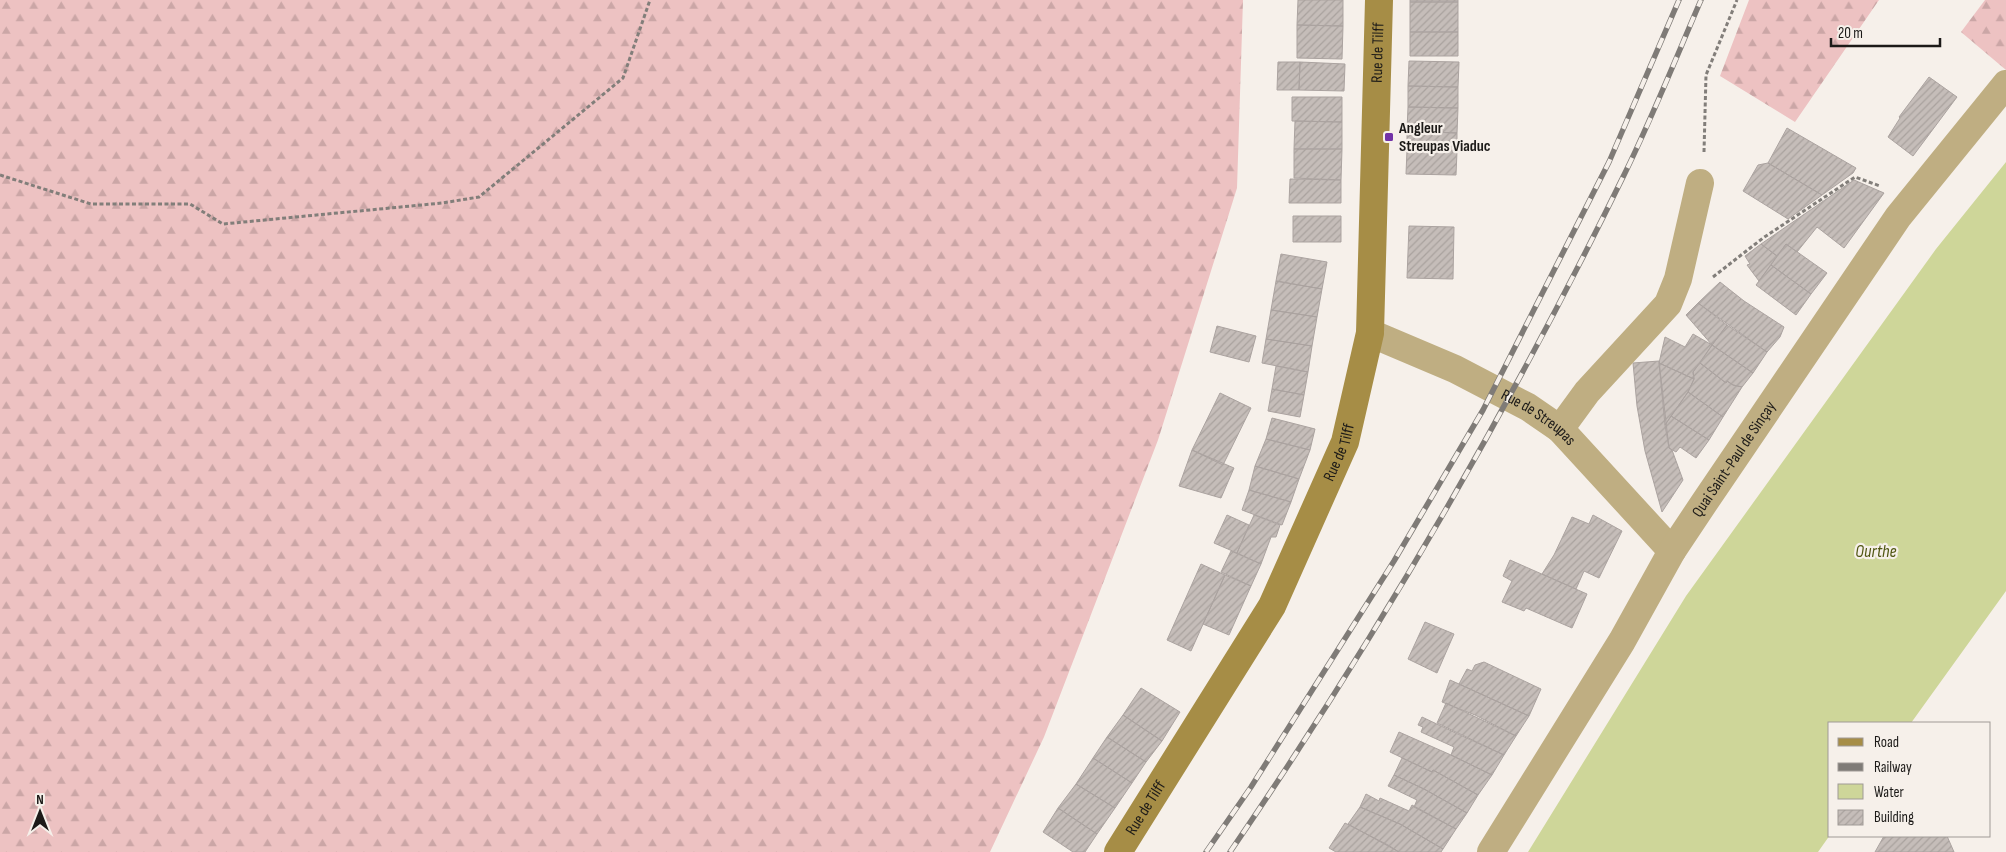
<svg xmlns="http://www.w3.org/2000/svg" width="2006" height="852" viewBox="0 0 2006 852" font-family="'Sofia Sans Condensed',sans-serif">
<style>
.forest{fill:url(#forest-firs)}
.water{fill:#ced699}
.building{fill:url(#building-hatch);stroke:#aba3a0}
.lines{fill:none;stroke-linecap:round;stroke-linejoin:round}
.path{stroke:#827e7a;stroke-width:3;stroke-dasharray:4 2.5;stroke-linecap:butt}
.minor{stroke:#bfae82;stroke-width:28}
.secondary{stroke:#a68d46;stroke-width:28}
.rail-casing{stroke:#7f7b77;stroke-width:5.5}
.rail{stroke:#f6f0ea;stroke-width:4;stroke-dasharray:11;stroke-linecap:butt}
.poi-dot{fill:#7232a7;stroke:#f6f0ea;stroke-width:2}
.labels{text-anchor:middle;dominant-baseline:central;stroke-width:4.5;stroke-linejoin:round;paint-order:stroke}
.street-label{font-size:16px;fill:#1c1a18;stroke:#f6f0ea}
.poi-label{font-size:16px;font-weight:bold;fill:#1c1a18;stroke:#f6f0ea;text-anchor:start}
.water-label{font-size:18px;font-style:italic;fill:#515713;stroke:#f6f0ea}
</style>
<defs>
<pattern id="forest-firs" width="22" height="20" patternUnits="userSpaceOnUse" patternTransform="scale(1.25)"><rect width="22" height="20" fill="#edc2c2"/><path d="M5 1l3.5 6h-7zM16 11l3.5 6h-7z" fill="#cba6a6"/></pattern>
<pattern id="building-hatch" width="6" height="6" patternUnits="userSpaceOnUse" patternTransform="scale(1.25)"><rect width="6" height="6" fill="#c5bdb9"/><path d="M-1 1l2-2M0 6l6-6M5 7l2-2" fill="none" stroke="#a9a29e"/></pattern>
</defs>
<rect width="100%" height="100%" fill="#f6f0ea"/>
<!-- forest -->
<path class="forest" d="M 0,0 L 1243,0 L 1237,188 L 1158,440 L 1044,737 L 990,852 L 0,852 Z
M 1749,0 L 1879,0 L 1795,122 L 1720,76 Z
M 1985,0 L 2006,0 L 2006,70 L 1961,32 Z"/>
<!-- water -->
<path class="water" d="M 2006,162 L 2006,591 L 1911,723 L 1830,723 L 1830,835 L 1818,852 L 1528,852 L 1686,596 L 1936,249 Z"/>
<!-- building -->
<path class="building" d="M 1298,0 L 1343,0 L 1343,26 L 1297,25 Z
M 1410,0 L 1458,0 L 1458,2 L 1410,2 Z
M 1410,2 L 1458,2 L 1458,32 L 1410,32 Z
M 1297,25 L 1343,26 L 1342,59 L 1297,58 Z
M 1410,32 L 1458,32 L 1458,56 L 1410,56 Z
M 1409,61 L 1459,62 L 1458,87 L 1408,86 Z
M 1278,62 L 1300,62 L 1299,90 L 1277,90 Z
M 1300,62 L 1345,64 L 1344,91 L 1299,90 Z
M 1929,77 L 1957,97 L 1913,156 L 1888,137 L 1900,118 L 1899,117 Z
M 1408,86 L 1458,87 L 1458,108 L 1408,107 Z
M 1292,97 L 1342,97 L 1342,122 L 1292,121 Z
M 1408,107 L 1458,108 L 1457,133 L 1407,131 Z
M 1295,121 L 1342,122 L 1342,149 L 1294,149 Z
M 1787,128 L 1856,168 L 1853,173 L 1822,195 L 1768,163 Z
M 1407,131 L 1457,133 L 1457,151 L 1407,150 Z
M 1294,149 L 1342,149 L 1341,180 L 1294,178 Z
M 1407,150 L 1457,151 L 1456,175 L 1406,174 Z
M 1768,163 L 1822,195 L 1788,219 L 1743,191 L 1758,165 Z
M 1290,179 L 1341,180 L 1341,203 L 1289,203 Z
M 1854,180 L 1884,193 L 1844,248 L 1817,227 L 1797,252 L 1786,244 L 1777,256 L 1761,244 Z
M 1293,216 L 1341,216 L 1341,242 L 1293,242 Z
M 1409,226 L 1454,227 L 1453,279 L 1407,278 Z
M 1761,244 L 1777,256 L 1759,281 L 1747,265 L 1750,264 L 1745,256 Z
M 1786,244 L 1827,273 L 1811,294 L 1771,265 Z
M 1281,254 L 1327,262 L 1322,289 L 1276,281 Z
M 1771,265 L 1811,294 L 1796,315 L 1756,285 Z
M 1276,281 L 1322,289 L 1317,317 L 1271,310 Z
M 1720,282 L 1744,301 L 1784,327 L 1780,337 L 1767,352 L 1698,303 Z
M 1698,303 L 1727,325 L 1712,345 L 1686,315 Z
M 1271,310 L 1317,317 L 1312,346 L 1266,339 Z
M 1727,325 L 1767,352 L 1753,373 L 1712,345 Z
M 1217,326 L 1256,336 L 1249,362 L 1210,352 Z
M 1693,334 L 1712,345 L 1693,372 L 1694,379 L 1659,363 L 1665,337 L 1685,347 Z
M 1266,339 L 1312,346 L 1308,372 L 1262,363 Z
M 1712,345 L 1753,373 L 1742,387 L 1733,385 L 1727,381 L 1726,383 L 1700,363 Z
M 1659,361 L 1669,448 L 1672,450 L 1683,480 L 1662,512 L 1645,451 L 1637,406 L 1633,363 Z
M 1659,363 L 1694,379 L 1688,392 L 1665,425 Z
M 1700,363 L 1726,383 L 1727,381 L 1733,385 L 1742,387 L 1723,417 L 1688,392 L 1694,379 L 1693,372 Z
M 1276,366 L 1308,372 L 1304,395 L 1272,389 Z
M 1272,389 L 1304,395 L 1300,417 L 1268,411 Z
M 1688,392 L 1723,417 L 1709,440 L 1671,416 Z
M 1220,393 L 1251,408 L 1223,465 L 1192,450 Z
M 1671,416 L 1709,440 L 1696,458 L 1680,447 L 1676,452 L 1669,448 L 1665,425 Z
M 1272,418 L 1315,429 L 1310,450 L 1266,439 Z
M 1266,439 L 1310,450 L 1299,479 L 1255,466 Z
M 1192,450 L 1234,468 L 1221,498 L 1179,486 Z
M 1255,466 L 1299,479 L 1291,502 L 1249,490 Z
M 1249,490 L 1291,502 L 1282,525 L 1242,510 Z
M 1227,515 L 1249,525 L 1237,553 L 1214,543 Z
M 1254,515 L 1280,525 L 1276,537 L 1271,537 L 1261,564 L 1237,553 Z
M 1593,515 L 1622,531 L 1599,578 L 1584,571 L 1576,589 L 1542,574 L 1554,555 L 1572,517 L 1589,524 Z
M 1231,551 L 1261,564 L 1251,586 L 1221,572 Z
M 1510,560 L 1587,594 L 1572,628 L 1526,608 L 1524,611 L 1502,602 L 1512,581 L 1503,576 Z
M 1201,564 L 1225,575 L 1191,651 L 1167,640 Z
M 1225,575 L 1251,586 L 1229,635 L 1203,624 Z
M 1425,622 L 1454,634 L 1437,673 L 1408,659 Z
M 1484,662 L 1541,689 L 1529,716 L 1459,684 L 1467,669 L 1472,671 L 1475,665 Z
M 1450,680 L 1459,684 L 1529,716 L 1516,736 L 1475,715 L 1442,702 Z
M 1141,688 L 1180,712 L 1162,741 L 1123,715 Z
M 1446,703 L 1516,736 L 1504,755 L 1437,723 Z
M 1123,715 L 1162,741 L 1146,762 L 1107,737 Z
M 1422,717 L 1460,735 L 1504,755 L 1492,775 L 1451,755 L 1454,747 L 1421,732 L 1423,727 L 1418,725 Z
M 1399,732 L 1451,755 L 1492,775 L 1478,795 L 1433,770 L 1432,772 L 1390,752 Z
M 1107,737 L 1146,762 L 1132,783 L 1093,758 Z
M 1093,758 L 1132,783 L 1115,808 L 1076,784 Z
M 1402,758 L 1432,772 L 1433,770 L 1478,795 L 1467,813 L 1424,789 L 1394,775 Z
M 1394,775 L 1424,789 L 1467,813 L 1456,829 L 1414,807 L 1417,800 L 1388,786 Z
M 1076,784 L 1115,808 L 1097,834 L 1058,808 Z
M 1366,794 L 1379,801 L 1380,798 L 1409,811 L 1412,805 L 1456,829 L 1443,849 L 1400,824 L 1360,807 Z
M 1360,807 L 1400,824 L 1443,849 L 1441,852 L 1399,852 L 1348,824 Z
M 1058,808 L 1097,834 L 1085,852 L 1073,852 L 1043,832 Z
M 1345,823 L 1388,845 L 1399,852 L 1336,852 L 1329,848 Z
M 1884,836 L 1947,836 L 1954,852 L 1875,852 Z"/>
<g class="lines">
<!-- path -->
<path class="path" d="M 1704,152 L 1706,75 L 1737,0
M 0,175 L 91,204 L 190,204 L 223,224 L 442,203 L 479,197 L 623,78 L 650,0
M 1713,277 L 1763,238 L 1855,177 L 1880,186"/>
<!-- minor -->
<g class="minor">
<path id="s1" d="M 1370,333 L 1455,369 L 1528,407 L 1560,429 L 1672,551"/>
<path d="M 1560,429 L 1587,392 L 1668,304 L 1678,279 L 1700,183"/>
<path id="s2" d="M 1491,852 L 1622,641 L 1672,551 L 1704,503 L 1898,217 L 2006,84"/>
</g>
<!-- secondary -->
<path class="secondary" id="s3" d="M 1118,852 L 1272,606 L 1345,442 L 1370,333 L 1379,0"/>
<!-- rail casing -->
<g class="rail-casing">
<path id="rail" d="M 1206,852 L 1251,787 L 1394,561 L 1483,410 L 1609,162 L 1679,0
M 1230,852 C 1378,636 1509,410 1624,175 C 1652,118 1676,58 1701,0"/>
</g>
<!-- rail -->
<use href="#rail" class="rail"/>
</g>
<!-- markers -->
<rect class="poi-dot" x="1384" y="132" width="10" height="10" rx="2.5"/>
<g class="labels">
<!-- street labels -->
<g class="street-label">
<text stroke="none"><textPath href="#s3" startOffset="862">Rue de Tilff</textPath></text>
<text stroke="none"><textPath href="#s1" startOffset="189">Rue de Streupas</textPath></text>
<text stroke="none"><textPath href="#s3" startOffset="458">Rue de Tilff</textPath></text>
<text stroke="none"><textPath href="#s2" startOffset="462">Quai Saint-Paul de Sinçay</textPath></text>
<text stroke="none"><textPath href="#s3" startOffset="52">Rue de Tilff</textPath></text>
</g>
<!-- poi labels -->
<g class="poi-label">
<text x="1399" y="128">Angleur<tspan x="1399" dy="18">Streupas Viaduc</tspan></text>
</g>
<!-- water labels -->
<g class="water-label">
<text x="1876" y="551">Ourthe</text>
</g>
</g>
<!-- legend -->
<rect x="1828" y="722" width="162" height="115" fill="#f6f0ea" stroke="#9f9a96"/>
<rect x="1838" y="738" width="25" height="8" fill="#a68d46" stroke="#9f9a96"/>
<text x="1874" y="747" font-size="15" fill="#1c1a18">Road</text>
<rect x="1838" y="763" width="25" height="8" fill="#7f7b77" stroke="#9f9a96"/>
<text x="1874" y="772" font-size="15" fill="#1c1a18">Railway</text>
<rect x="1838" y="784" width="25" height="15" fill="#ced699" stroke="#9f9a96"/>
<text x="1874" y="797" font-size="15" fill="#1c1a18">Water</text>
<rect x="1838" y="810" width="25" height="15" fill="url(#building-hatch)" stroke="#9f9a96"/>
<text x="1874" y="822" font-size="15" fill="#1c1a18">Building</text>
<!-- north arrow -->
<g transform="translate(40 812)" stroke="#f6f0ea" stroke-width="4" paint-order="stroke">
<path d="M0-4L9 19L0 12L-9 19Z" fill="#1c1a18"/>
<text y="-8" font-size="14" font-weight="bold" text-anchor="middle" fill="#1c1a18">N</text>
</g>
<!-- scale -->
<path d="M1831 38v8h109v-8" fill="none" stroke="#1c1a18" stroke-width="2.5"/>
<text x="1838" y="38" font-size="15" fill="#1c1a18" stroke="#f6f0ea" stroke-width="4" paint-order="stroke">20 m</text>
</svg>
